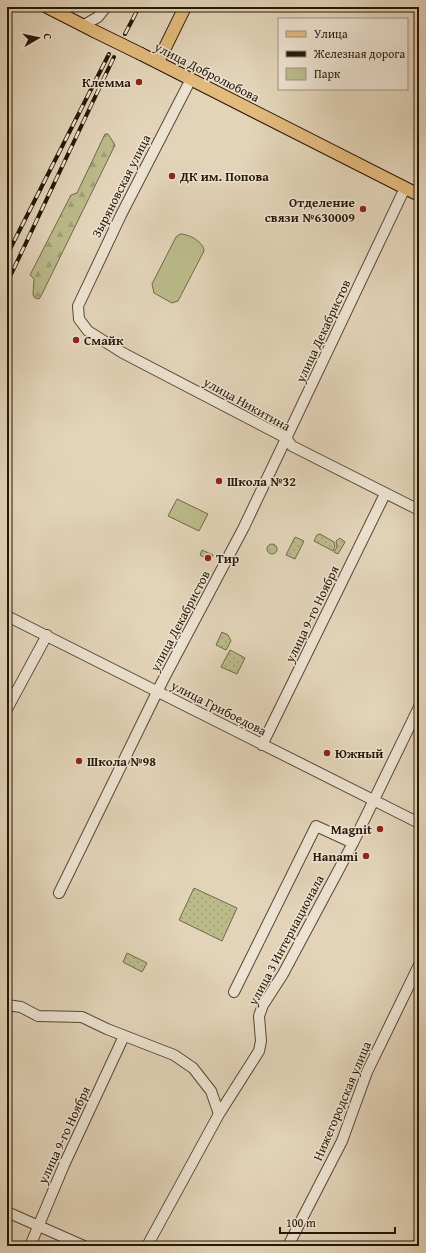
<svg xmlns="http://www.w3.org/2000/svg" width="426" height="1253" viewBox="0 0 426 1253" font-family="'Gentium Book Plus',serif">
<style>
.green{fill:url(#green-dots);stroke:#716948}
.forest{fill:url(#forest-firs);stroke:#716948}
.pitch{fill:#bbbb8a;stroke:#716948}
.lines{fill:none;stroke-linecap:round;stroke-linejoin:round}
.minor-casing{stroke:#564633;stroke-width:12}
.major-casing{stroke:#271706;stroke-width:14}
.minor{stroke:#ede3d2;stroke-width:10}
.major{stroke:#e2ba7c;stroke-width:12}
.rail-casing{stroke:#271706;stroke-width:4}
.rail{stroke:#ede3d2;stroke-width:2.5;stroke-dasharray:8;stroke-linecap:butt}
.major-bridge-casing{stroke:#271706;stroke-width:14;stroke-linecap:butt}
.major-bridge{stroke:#e2ba7c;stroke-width:12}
.poi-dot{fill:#8f2418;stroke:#ede3d2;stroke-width:1.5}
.labels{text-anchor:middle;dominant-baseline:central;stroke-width:3;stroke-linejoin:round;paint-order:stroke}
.street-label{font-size:13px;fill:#271706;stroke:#ede3d2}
.poi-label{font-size:13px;font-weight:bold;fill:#271706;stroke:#ede3d2;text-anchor:start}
</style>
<defs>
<pattern id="green-dots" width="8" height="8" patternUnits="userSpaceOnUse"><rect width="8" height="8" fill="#bbbb8a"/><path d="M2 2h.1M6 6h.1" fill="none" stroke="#a1a076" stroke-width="1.8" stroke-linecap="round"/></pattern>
<pattern id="forest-firs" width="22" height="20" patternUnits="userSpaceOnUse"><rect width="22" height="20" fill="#bbbb8a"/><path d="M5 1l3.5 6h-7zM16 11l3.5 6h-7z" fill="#a1a076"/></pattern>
</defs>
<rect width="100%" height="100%" fill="#e3d4b9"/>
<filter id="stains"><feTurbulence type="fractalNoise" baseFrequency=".005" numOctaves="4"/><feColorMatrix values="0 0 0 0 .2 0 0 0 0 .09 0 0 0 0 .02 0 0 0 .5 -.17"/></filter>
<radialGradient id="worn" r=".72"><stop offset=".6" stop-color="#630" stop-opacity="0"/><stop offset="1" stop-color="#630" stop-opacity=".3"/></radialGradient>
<!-- green -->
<path class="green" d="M 320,534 L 334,542 L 335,546 L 333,551 L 314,541 L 317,535 Z
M 295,537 L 304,541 L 295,559 L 286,555 Z
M 340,538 L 345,542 L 338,554 L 334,552 L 337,547 L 336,541 Z
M267 549a5 5 0 1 1 10 0a5 5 0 1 1-10 0Z
M 222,632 L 228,635 L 231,641 L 226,650 L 216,645 Z
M 230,650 L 245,658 L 237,674 L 221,667 Z
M 194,888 L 237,908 L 222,941 L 179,920 Z
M 127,953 L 147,963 L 142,972 L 123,962 Z"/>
<!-- forest -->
<path class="forest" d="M 105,134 L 108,134 L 115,145 L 42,294 L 39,299 L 35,298 L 33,295 L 34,279 L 30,275 L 71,195 L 77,193 Z"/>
<!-- pitch -->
<path class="pitch" d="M 180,234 C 189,234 204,242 204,251 L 178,301 L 172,303 L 154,293 L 152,284 L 176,237 Z
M 177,499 L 208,514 L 199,531 L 168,516 Z
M 202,550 L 213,555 L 210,561 L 200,555 Z"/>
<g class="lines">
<!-- minor casing -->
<g class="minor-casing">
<path id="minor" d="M 84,25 L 98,17 L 106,7
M 191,79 L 121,215 L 78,306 L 79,319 L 88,331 L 123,353 L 286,438 L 292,446 L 419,510
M 7,616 L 419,823
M 7,709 L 47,635
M 262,745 L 385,494
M 59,893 L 162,682 L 244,527 L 405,188
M 234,992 L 316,826 L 353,843
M 7,1005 L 21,1007 L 38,1016 L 82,1017 L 107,1029 L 174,1055 L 193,1068 L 211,1091 L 219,1114
M 7,1212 L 84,1246
M 30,1246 L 64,1165 L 124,1036
M 147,1246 L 219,1114 L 259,1051 L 261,1041 L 259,1016 L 263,1005 L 283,974 L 353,843 L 419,707
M 288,1246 L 342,1141 L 367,1072 L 419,965
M 417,1246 L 419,1242"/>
</g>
<!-- major casing -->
<g class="major-casing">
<path id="major" d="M 47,7 L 94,31
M 141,54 L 419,195
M 158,62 L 185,7"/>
</g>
<!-- minor -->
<use href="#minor" class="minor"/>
<!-- major -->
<use href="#major" class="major"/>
<!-- rail casing -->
<g class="rail-casing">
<path id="rail" d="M 125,34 L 139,7
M 7,255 L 109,54
M 7,283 L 114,57"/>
</g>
<!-- rail -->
<use href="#rail" class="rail"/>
<!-- major-bridge casing -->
<g class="major-bridge-casing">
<path id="major-bridge" d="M 94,31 L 141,54"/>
</g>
<!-- major-bridge -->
<use href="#major-bridge" class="major-bridge"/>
</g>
<!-- markers -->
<g class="poi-dot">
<circle cx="139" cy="82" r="4"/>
<circle cx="172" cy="176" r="4"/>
<circle cx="363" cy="209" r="4"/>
<circle cx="76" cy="340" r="4"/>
<circle cx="219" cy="481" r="4"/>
<circle cx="208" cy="558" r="4"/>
<circle cx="327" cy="753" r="4"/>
<circle cx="79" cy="761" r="4"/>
<circle cx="380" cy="829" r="4"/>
<circle cx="366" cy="856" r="4"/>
</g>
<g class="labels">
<!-- street labels -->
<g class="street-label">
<text transform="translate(207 72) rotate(27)">улица Добролюбова</text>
<text transform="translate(121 186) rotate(-63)">Зыряновская улица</text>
<text transform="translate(323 331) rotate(-65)">улица Декабристов</text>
<text transform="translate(247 404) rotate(29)">улица Никитина</text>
<text transform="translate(312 614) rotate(-64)">улица 9-го Ноября</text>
<text transform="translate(180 621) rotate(-62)">улица Декабристов</text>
<text transform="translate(219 708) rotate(27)">улица Грибоедова</text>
<text transform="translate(286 940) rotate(-62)">улица 3 Интернационала</text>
<text transform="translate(342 1101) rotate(-67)">Нижегородская улица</text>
<text transform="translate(64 1135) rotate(-65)">улица 9-го Ноября</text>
</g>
<!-- poi labels -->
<g class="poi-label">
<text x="131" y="82" text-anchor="end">Клемма</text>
<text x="180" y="176">ДК им. Попова</text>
<text x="355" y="202" text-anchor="end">Отделение<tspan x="355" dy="15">связи №630009</tspan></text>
<text x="84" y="340">Смайк</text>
<text x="227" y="481">Школа №32</text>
<text x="216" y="558">Тир</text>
<text x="335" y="753">Южный</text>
<text x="87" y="761">Школа №98</text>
<text x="372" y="829" text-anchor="end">Magnit</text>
<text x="358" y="856" text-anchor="end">Hanami</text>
</g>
</g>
<!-- margin -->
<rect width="426" height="1253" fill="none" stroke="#e3d4b9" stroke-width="24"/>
<rect x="8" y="8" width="410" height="1237" fill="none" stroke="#271706" stroke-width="2"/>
<rect x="12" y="12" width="402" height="1229" fill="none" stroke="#271706"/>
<!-- legend -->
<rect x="278" y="18" width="130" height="72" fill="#ede3d2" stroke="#9e9180"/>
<rect x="286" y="31" width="20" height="6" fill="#e2ba7c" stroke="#9e9180"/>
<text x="314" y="38" font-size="12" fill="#271706">Улица</text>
<rect x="286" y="51" width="20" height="6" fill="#271706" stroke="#9e9180"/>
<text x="314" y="58" font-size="12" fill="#271706">Железная дорога</text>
<rect x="286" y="68" width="20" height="12" fill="#bbbb8a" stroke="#9e9180"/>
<text x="314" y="78" font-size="12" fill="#271706">Парк</text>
<!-- north arrow -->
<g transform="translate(38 38) rotate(81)" stroke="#ede3d2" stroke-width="3" paint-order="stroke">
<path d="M0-3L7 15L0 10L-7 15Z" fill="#271706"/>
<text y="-6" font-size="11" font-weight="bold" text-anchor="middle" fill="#271706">С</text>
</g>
<!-- scale -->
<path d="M280 1227v6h115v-6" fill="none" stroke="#271706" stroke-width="2"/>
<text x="286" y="1227" font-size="12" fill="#271706" stroke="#ede3d2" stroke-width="3" paint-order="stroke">100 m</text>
<rect width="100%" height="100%" filter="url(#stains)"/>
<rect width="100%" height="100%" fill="url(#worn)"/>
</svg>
